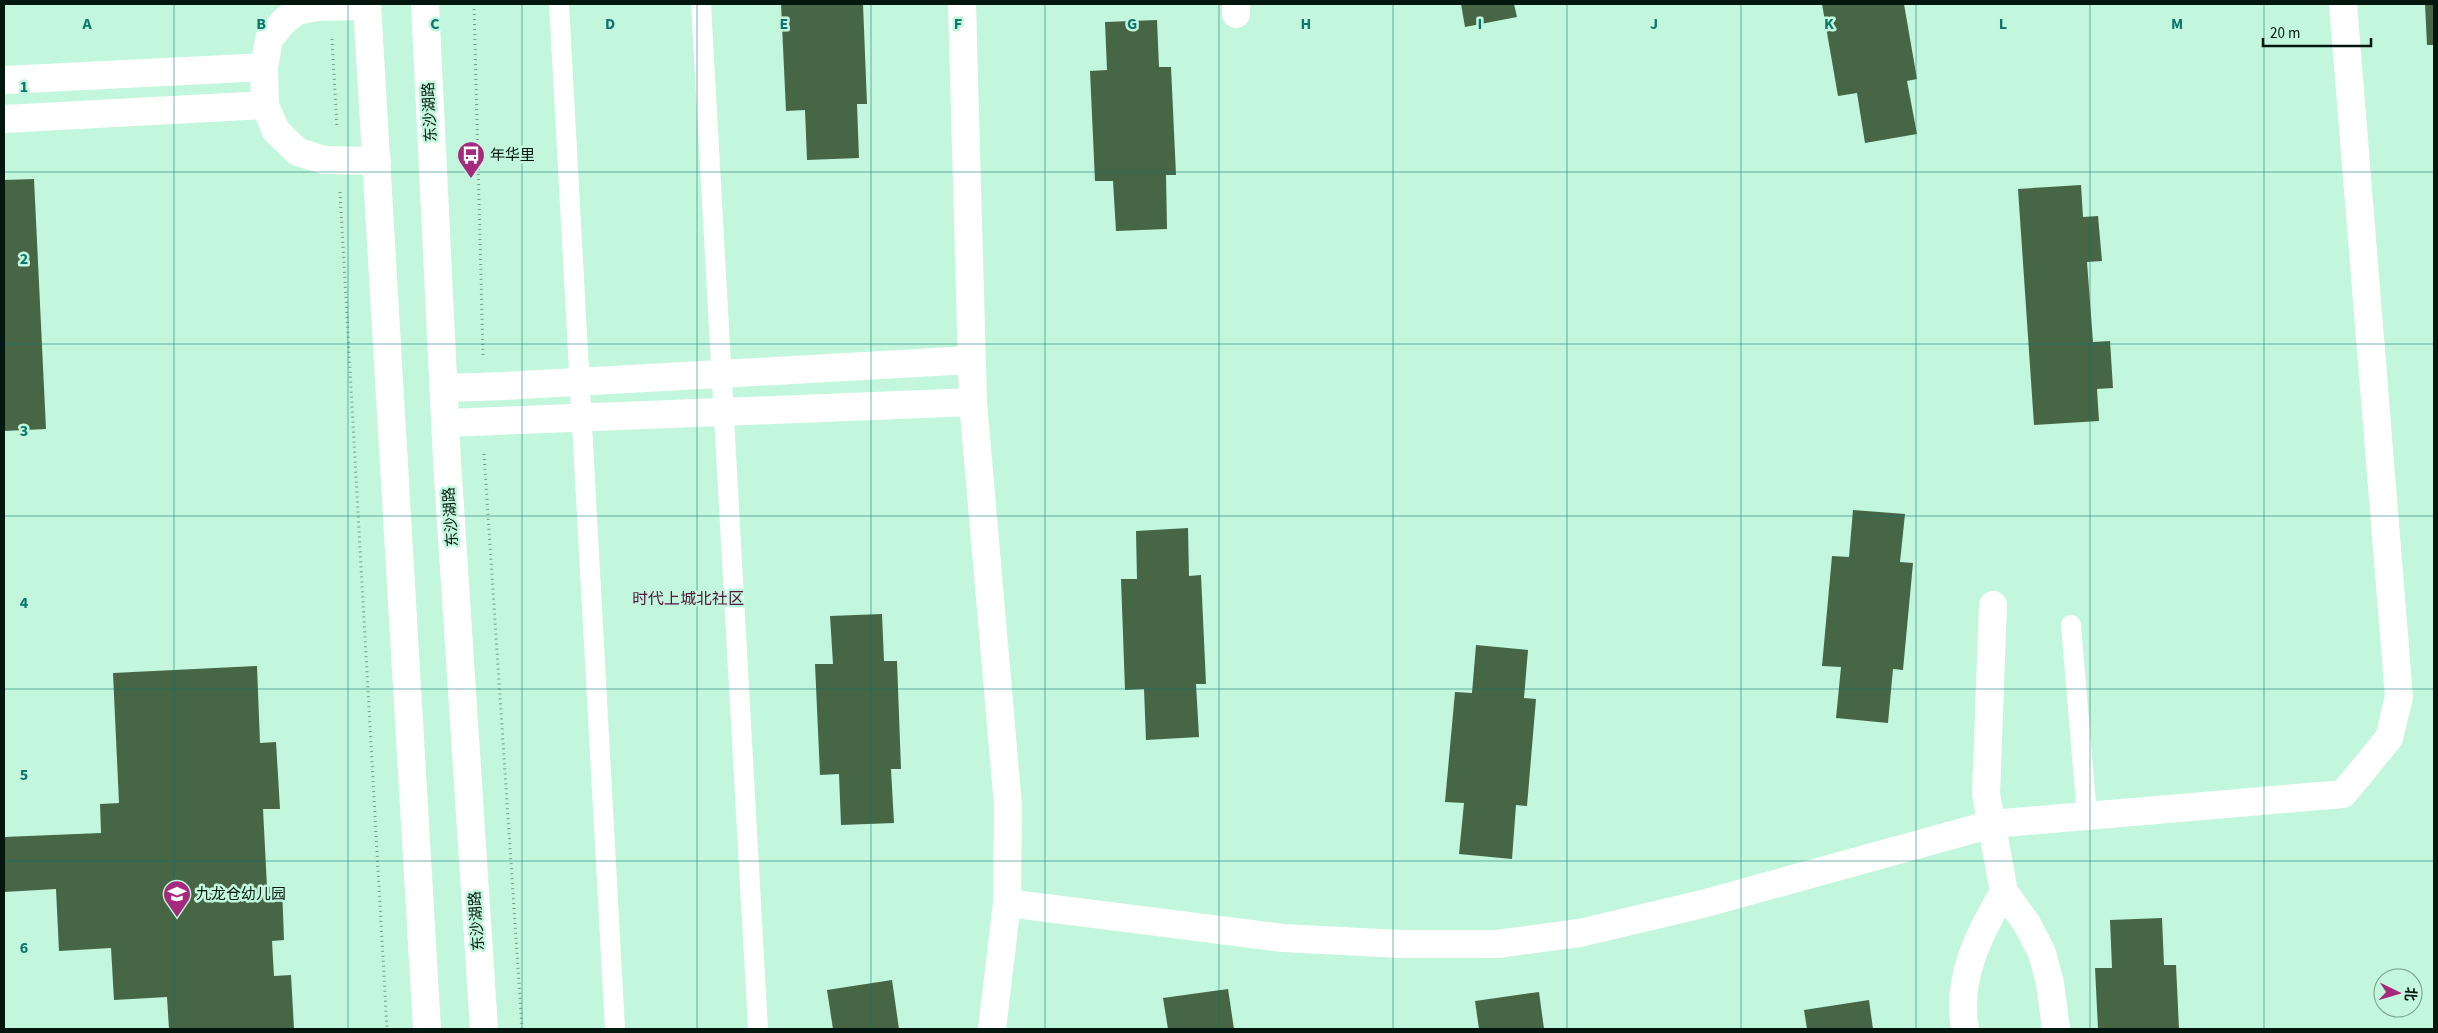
<svg xmlns="http://www.w3.org/2000/svg" width="2438" height="1033" viewBox="0 0 2438 1033" font-family="'Source Sans 3','Noto Sans SC',sans-serif">
<style>
.building{fill:#466646}
.lines{fill:none;stroke-linecap:round;stroke-linejoin:round}
.path{stroke:#779e8c;stroke-width:3;stroke-dasharray:1 4;stroke-linecap:butt}
.service{stroke:#fff;stroke-width:20}
.minor{stroke:#fff;stroke-width:28}
.secondary{stroke:#fff;stroke-width:28}
.grid{fill:none;stroke:#0f766e;stroke-width:1;stroke-opacity:0.55}
.labels{text-anchor:middle;dominant-baseline:central;stroke-width:5;stroke-linejoin:round;paint-order:stroke}
.street-label{font-size:15px;fill:#04170f;stroke:#c2f6dd}
.poi-label{font-size:15px;fill:#04170f;stroke:#c2f6dd;text-anchor:start}
.neighbourhood-label{font-size:16px;fill:#51153c;stroke:#c2f6dd}
.grid-label{font-size:16px;text-anchor:middle;font-weight:bold;fill:#0f766e;stroke:#c2f6dd;stroke-width:5;stroke-linejoin:round;paint-order:stroke}
</style>
<rect width="100%" height="100%" fill="#c2f6dd"/>
<!-- building -->
<path class="building" d="M 781,4 L 863,4 L 867,104 L 857,104 L 859,158 L 807,160 L 805,110 L 786,111 Z
M 1461,4 L 1514,4 L 1517,17 L 1465,27 Z
M 1822,4 L 1904,4 L 1917,79 L 1907,81 L 1917,134 L 1865,143 L 1857,93 L 1838,96 Z
M 2425,4 L 2434,4 L 2434,45 L 2427,45 Z
M 1157,20 L 1159,67 L 1171,67 L 1176,175 L 1166,175 L 1167,229 L 1116,231 L 1113,181 L 1095,181 L 1090,71 L 1107,70 L 1105,22 Z
M 34,179 L 46,429 L 4,431 L 4,180 Z
M 2081,185 L 2083,217 L 2098,216 L 2102,261 L 2087,262 L 2093,342 L 2110,341 L 2113,388 L 2097,389 L 2099,421 L 2034,425 L 2018,189 Z
M 1853,510 L 1905,514 L 1900,562 L 1913,563 L 1903,670 L 1893,669 L 1888,723 L 1836,718 L 1841,667 L 1822,666 L 1832,556 L 1849,557 Z
M 1188,528 L 1189,576 L 1201,575 L 1206,684 L 1196,684 L 1199,737 L 1146,740 L 1144,689 L 1125,690 L 1121,579 L 1137,579 L 1136,531 Z
M 882,614 L 884,661 L 897,661 L 901,769 L 891,769 L 894,823 L 841,825 L 839,774 L 820,775 L 815,664 L 833,664 L 830,616 Z
M 1476,645 L 1528,650 L 1524,698 L 1536,699 L 1527,806 L 1516,805 L 1512,859 L 1459,854 L 1464,803 L 1445,802 L 1455,692 L 1472,693 Z
M 257,666 L 260,743 L 276,742 L 280,809 L 263,809 L 267,887 L 282,886 L 284,940 L 272,941 L 274,976 L 291,975 L 294,1029 L 169,1029 L 167,997 L 114,1000 L 111,948 L 59,951 L 56,889 L 4,892 L 4,837 L 101,833 L 100,804 L 119,803 L 113,673 Z
M 2162,918 L 2164,965 L 2176,965 L 2179,1029 L 2098,1029 L 2095,968 L 2112,968 L 2110,920 Z
M 892,980 L 899,1029 L 833,1029 L 827,990 Z
M 1228,989 L 1234,1029 L 1168,1029 L 1163,998 Z
M 1539,992 L 1544,1029 L 1479,1029 L 1475,1001 Z
M 1869,1000 L 1873,1029 L 1807,1029 L 1804,1010 Z"/>
<g class="lines">
<!-- path -->
<path class="path" d="M 474,4 L 483,355
M 332,39 L 337,128
M 340,192 L 387,1029
M 484,454 L 522,1029"/>
<!-- service -->
<path class="service" d="M 559,4 L 615,1029
M 701,4 L 758,1029
M 2071,625 L 2087,816"/>
<!-- minor -->
<path class="minor" d="M 962,4 L 973,402 L 1008,806 L 1007,903 L 992,1029
M 1236,4 L 1236,14
M 367,6 L 317,7 L 297,11 L 284,21 L 269,39 L 264,67 L 265,105 L 276,131 L 298,152 L 324,160 L 377,161
M 4,80 L 264,67
M 4,119 L 265,105
M 444,388 L 505,386 L 971,360
M 446,423 L 973,402
M 1993,605 L 1986,794 L 2004,892 L 2027,924 L 2042,953 L 2050,983 L 2056,1029
M 1007,903 L 1283,938 L 1401,944 L 1497,944 L 1579,933 L 1706,903 L 1992,824 L 2343,794 L 2389,738 L 2399,697 L 2343,4
M 1965,1029 C 1956,979 1979,933 2004,892"/>
<!-- secondary -->
<path class="secondary" d="M 367,4 L 427,1029
M 425,4 L 447,461 L 484,1029"/>
</g>
<!-- grid -->
<path class="grid" d="M 174,4 L 174,1029M 348,4 L 348,1029M 522,4 L 522,1029M 697,4 L 697,1029M 871,4 L 871,1029M 1045,4 L 1045,1029M 1219,4 L 1219,1029M 1393,4 L 1393,1029M 1567,4 L 1567,1029M 1741,4 L 1741,1029M 1916,4 L 1916,1029M 2090,4 L 2090,1029M 2264,4 L 2264,1029M 4,172 L 2434,172M 4,344 L 2434,344M 4,516 L 2434,516M 4,689 L 2434,689M 4,861 L 2434,861"/>
<!-- icons -->
<defs>
<g id="bus-pin" transform="scale(1.4375)"><path d="M0 17L-7.5 6A9.5 9.5 0 1 1 7.5 6Z" fill="#a5297c" stroke="#c2f6dd"/><path d="M-5-6H5V4H4V6H2V4H-2V6H-4V4H-5ZM-3.5-4V0h7V-4ZM-3.5 1.2v1.5H-2V1.2ZM2 1.2v1.5H3.5V1.2Z" fill="#fff"/></g>
<g id="school-pin" transform="scale(1.4375)"><path d="M0 17L-7.5 6A9.5 9.5 0 1 1 7.5 6Z" fill="#a5297c" stroke="#c2f6dd"/><path d="M0-5L7-2L0 1L-7-2ZM-4 1L0 2.5L4 1V4Q0 6-4 4Z" fill="#fff"/></g>
</defs>
<g fill-rule="evenodd">
<use href="#bus-pin" x="471" y="155"/>
<use href="#school-pin" x="177" y="894"/>
</g>
<g class="labels">
<!-- street labels -->
<g class="street-label">
<text transform="translate(430 112) rotate(-93)">东沙湖路</text>
<text transform="translate(451 517) rotate(-94)">东沙湖路</text>
<text transform="translate(477 921) rotate(-94)">东沙湖路</text>
</g>
<!-- poi labels -->
<g class="poi-label">
<text x="490" y="155">年华里</text>
<text x="196" y="894">九龙仓幼儿园</text>
</g>
<!-- neighbourhood labels -->
<g class="neighbourhood-label">
<text x="688" y="599">时代上城北社区</text>
</g>
</g>
<g class="grid-label">
<text x="87" y="29">A</text>
<text x="261" y="29">B</text>
<text x="435" y="29">C</text>
<text x="610" y="29">D</text>
<text x="784" y="29">E</text>
<text x="958" y="29">F</text>
<text x="1132" y="29">G</text>
<text x="1306" y="29">H</text>
<text x="1480" y="29">I</text>
<text x="1654" y="29">J</text>
<text x="1829" y="29">K</text>
<text x="2003" y="29">L</text>
<text x="2177" y="29">M</text>
<text x="24" y="92">1</text>
<text x="24" y="264">2</text>
<text x="24" y="436">3</text>
<text x="24" y="608">4</text>
<text x="24" y="780">5</text>
<text x="24" y="953">6</text>
</g>
<!-- border -->
<rect width="2438" height="1033" fill="none" stroke="#04170f" stroke-width="10"/>
<!-- north arrow -->
<g transform="translate(2398 993) rotate(95)"><circle r="24" fill="#c2f6dd" stroke="#769d8b"/>
<path d="M0-4L9 19L0 12L-9 19Z" fill="#a5297c"/>
<text y="-8" font-size="14" font-weight="bold" text-anchor="middle" fill="#04170f">北</text>
</g>
<!-- scale -->
<path d="M2263 38v8h108v-8" fill="none" stroke="#04170f" stroke-width="2.5"/>
<text x="2270" y="38" font-size="15" fill="#04170f" stroke="#c2f6dd" stroke-width="4" paint-order="stroke">20 m</text>
</svg>
